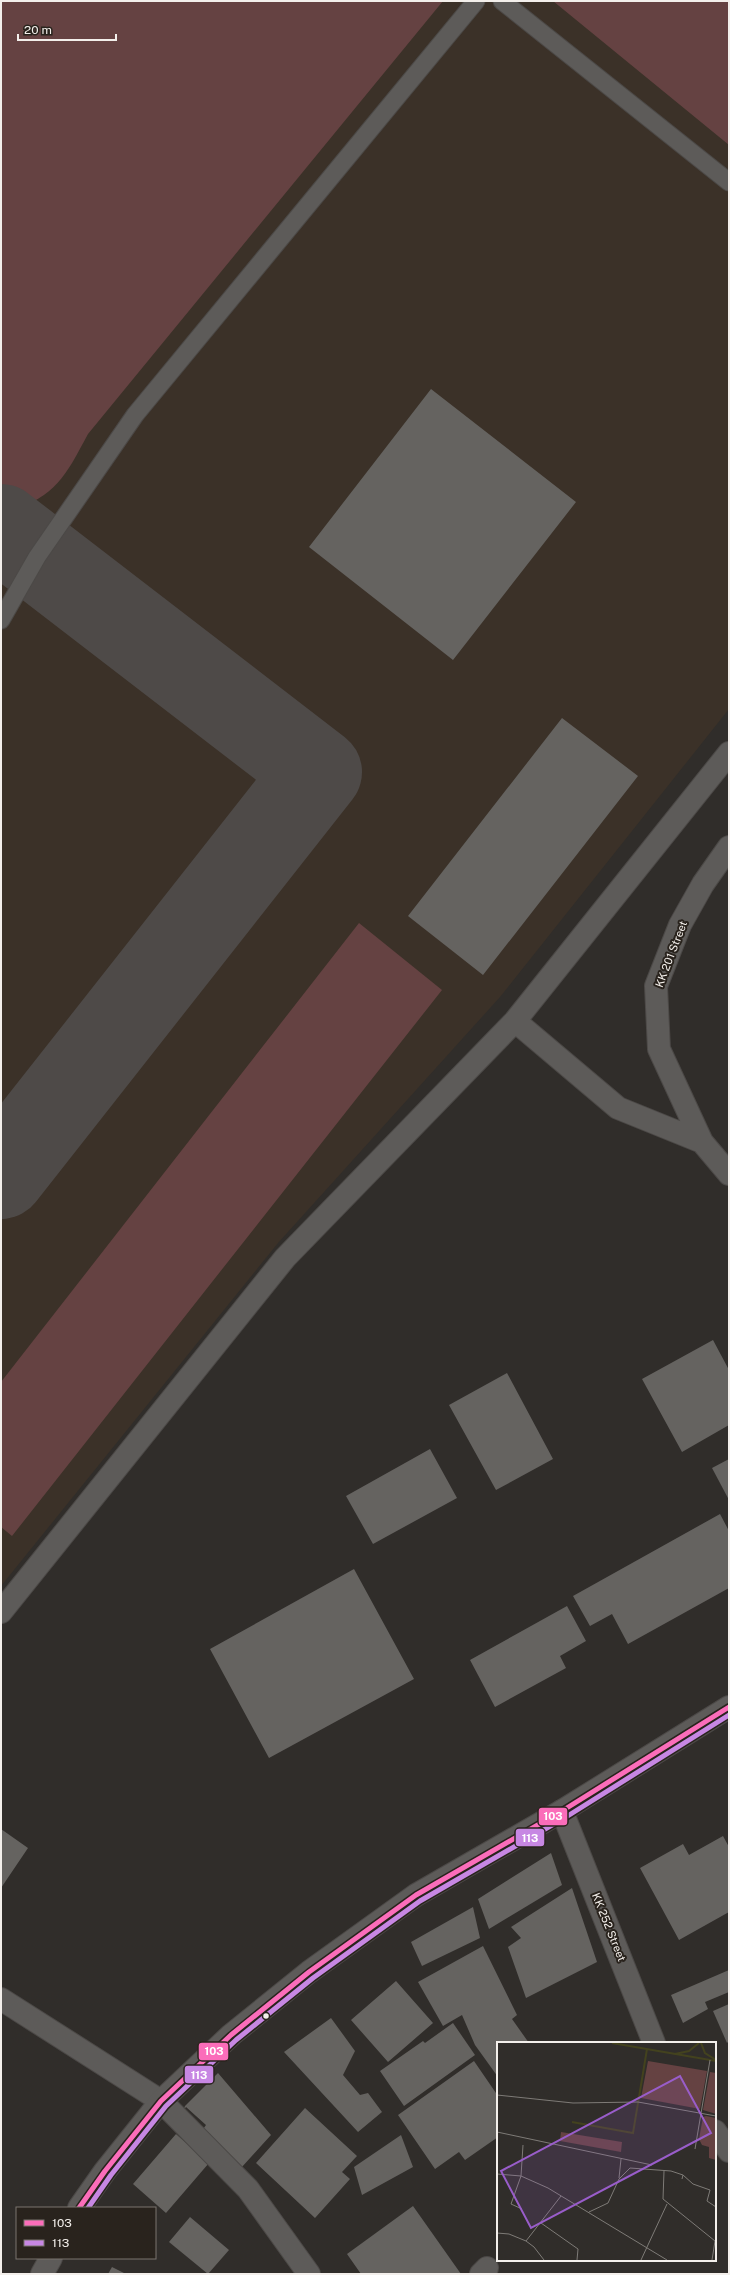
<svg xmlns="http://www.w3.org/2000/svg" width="730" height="2275" viewBox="0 0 730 2275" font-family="'Public Sans',sans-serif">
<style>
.built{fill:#3b3128}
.green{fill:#654242}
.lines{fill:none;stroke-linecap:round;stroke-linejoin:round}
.taxiway{stroke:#4e4a48;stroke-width:88}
.building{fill:#656360}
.service-casing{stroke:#4c4947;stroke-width:19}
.minor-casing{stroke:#4c4947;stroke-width:24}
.secondary-casing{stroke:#4c4947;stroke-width:24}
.service{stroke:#5d5b59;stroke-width:17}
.minor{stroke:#5d5b59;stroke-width:22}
.secondary{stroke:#5d5b59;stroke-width:22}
.bus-1-casing{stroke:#29231d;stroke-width:8}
.bus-2-casing{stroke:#29231d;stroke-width:8}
.bus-1{stroke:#fb6dba;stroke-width:5}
.bus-2{stroke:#c787e3;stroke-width:5}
.bus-dot{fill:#f3efeb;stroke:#29231d;stroke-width:1.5}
.labels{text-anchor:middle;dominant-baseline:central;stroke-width:4;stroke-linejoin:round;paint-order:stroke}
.street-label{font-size:11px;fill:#f3efeb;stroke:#29231d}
.inset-river{fill:none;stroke:#43421e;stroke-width:2}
.inset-road{fill:none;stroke:#7e7b77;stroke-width:1}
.view{fill:#995dca;fill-opacity:0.15;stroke:#995dca;stroke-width:2}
.inset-edge{fill:none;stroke:#f3efeb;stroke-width:2}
.line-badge{stroke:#29231d;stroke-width:1.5}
.badge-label{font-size:11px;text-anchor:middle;font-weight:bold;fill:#fff}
</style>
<rect width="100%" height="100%" fill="#302d2a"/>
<!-- built -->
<path class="built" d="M 1,1 L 729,1 L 729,709 L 500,997 L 278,1243 L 1,1586 Z"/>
<!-- green -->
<path class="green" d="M 1,1 L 443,1 L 88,434 C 69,469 59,493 19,508 L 1,493 Z
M 553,1 L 729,1 L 729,145 Z
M 359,923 L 442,990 L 12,1536 L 1,1527 L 1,1382 Z"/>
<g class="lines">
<!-- taxiway -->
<path class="taxiway" d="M 1,528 L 318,772 L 1,1175"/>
</g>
<!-- building -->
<path class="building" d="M 431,389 L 576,502 L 453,660 L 309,547 Z
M 562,718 L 638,776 L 483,975 L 408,916 Z
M 713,1340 L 729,1370 L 729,1425 L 682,1452 L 642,1379 Z
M 507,1373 L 553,1459 L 496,1490 L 449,1405 Z
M 430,1449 L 457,1498 L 373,1544 L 346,1496 Z
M 729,1459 L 729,1500 L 712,1468 Z
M 720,1514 L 729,1531 L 729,1588 L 628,1644 L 612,1614 L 590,1626 L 573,1596 Z
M 354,1569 L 414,1679 L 269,1758 L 210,1649 Z
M 567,1606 L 586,1641 L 560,1656 L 566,1668 L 495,1707 L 470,1660 Z
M 1,1829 L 28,1848 L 1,1888 Z
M 723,1836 L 729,1847 L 729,1912 L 679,1940 L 640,1868 L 683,1844 L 689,1855 Z
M 551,1853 L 562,1885 L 489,1929 L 478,1899 Z
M 572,1888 L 597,1962 L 526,1998 L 508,1947 L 521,1938 L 511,1927 Z
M 473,1907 L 480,1938 L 422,1966 L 411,1942 Z
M 483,1946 L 517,2015 L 512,2019 L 529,2043 L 498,2043 L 498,2077 L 475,2045 L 462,2015 L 443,2026 L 418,1982 Z
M 729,1970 L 729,1992 L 705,2002 L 708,2009 L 683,2023 L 671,1995 Z
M 396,1981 L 433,2023 L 388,2062 L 351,2020 Z
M 729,2004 L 729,2041 L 727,2043 L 713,2011 Z
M 331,2018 L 355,2051 L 343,2075 L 360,2095 L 368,2093 L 382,2112 L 358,2132 L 284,2052 Z
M 453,2023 L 475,2055 L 404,2106 L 380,2071 L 423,2041 L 425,2043 Z
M 474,2061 L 498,2096 L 498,2137 L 465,2160 L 459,2152 L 435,2169 L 398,2115 Z
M 218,2073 L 271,2135 L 241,2168 L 201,2132 L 206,2125 L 186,2107 L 183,2111 L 185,2106 Z
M 305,2108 L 357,2156 L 342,2172 L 350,2179 L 315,2218 L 256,2163 Z
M 176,2134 L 209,2163 L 166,2213 L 133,2184 Z
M 401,2135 L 413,2167 L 362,2195 L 354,2167 Z
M 413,2206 L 461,2274 L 361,2274 L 347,2254 Z
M 190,2217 L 229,2250 L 208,2274 L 169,2242 Z
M 112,2267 L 126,2274 L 108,2274 Z"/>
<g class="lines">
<!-- service casing -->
<g class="service-casing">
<path id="service" d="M 502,1 L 729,182
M 1,620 L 37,557 L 135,415 L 476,1"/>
</g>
<!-- minor casing -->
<g class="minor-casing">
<path id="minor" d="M 729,847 L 703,884 L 680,925 L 656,986 L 659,1049 L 702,1142 L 729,1174
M 515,1021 L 618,1108 L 702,1142
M 1,1612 L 285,1258 L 515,1021 L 729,753
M 562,1811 L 654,2043
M 1,1999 L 161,2101 L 248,2189 L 309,2274
M 715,2131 L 729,2151
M 481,2274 L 487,2268"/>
</g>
<!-- secondary casing -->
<g class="secondary-casing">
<path id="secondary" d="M 79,2208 L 105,2171 L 161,2101 L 231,2035 L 309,1972 L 416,1895 L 562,1811 L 729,1707
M 42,2274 L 51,2258"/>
</g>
<!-- service -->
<use href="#service" class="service"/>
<!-- minor -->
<use href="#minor" class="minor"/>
<!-- secondary -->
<use href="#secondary" class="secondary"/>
<!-- bus-1 casing -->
<g class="bus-1-casing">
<path id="bus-1" d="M 79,2208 L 105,2171 L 161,2101 L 231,2035 L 309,1972 L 416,1895 L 562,1811 L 729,1707"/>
</g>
<!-- bus-2 casing -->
<g class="bus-2-casing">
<path id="bus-2" d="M 88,2208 L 111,2175 L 166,2106 L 236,2040 L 313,1978 L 420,1901 L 566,1817 L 729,1715"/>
</g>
<!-- bus-1 -->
<use href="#bus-1" class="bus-1"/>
<!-- bus-2 -->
<use href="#bus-2" class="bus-2"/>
</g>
<!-- markers -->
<circle class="bus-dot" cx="266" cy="2016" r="3.5"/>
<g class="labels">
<!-- street labels -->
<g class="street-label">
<text transform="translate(671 954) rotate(-69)">KK 201 Street</text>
<text transform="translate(609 1927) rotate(68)">KK 252 Street</text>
</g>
</g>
<!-- overview -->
<g transform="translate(497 2042)">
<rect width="219" height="219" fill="#302d2a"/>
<path d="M 151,19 L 210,29 L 203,67 L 144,56 ZM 213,30 L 219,31 L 219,72 L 206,68 ZM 209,74 L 219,76 L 219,118 L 212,116 L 212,105 L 205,103 L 202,97 L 206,75 ZM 64,90 L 125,100 L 124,110 L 63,99 Z" fill="#654242"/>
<path class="inset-river" d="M 115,1 L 219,19M 204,1 L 208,11 L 219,18M 178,12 L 192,9 L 202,1M 75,80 L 136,91 L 150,7"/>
<path class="inset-road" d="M 0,53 L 76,61 L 141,60 L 219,74M 0,90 L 155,123M 198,107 L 213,18M 167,129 L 166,157 L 218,199 L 215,218M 0,132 L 24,134 L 51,146 L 170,218M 186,133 L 196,142 L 213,148 L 210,159 L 219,165M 122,136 L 124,117M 25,167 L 14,162 L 24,134 L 26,103M 92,170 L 111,161 L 122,137 L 133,126 L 174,129 L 186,133 L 185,137M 44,181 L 81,207 L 80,218M 0,191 L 12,192 L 29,199 L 37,205 L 47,218M 29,199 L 64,154M 144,218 L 170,162"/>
<path class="view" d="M 183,34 L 214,91 L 34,186 L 4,129 Z"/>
<rect width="219" height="219" class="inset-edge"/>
</g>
<g class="line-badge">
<rect x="538" y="1807" width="30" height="19" rx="4" fill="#fb6dba"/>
<rect x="515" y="1828" width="30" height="19" rx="4" fill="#c787e3"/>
<rect x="198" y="2042" width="31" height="19" rx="4" fill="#fb6dba"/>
<rect x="184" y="2065" width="30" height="19" rx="4" fill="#c787e3"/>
</g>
<g class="badge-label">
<text x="553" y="1820">103</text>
<text x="530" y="1842">113</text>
<text x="214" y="2055">103</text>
<text x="199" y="2079">113</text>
</g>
<!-- border -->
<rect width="730" height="2275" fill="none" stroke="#f3efeb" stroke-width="4"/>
<!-- legend -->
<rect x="16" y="2207" width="140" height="52" fill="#29231d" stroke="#7a756f"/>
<rect x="24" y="2220" width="20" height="6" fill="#fb6dba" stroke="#7a756f"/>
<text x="52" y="2227" font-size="12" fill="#f3efeb">103</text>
<rect x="24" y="2240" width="20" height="6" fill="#c787e3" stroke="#7a756f"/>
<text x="52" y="2247" font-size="12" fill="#f3efeb">113</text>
<!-- scale -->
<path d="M18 34v6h98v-6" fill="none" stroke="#f3efeb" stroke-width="2"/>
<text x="24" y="34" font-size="12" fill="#f3efeb" stroke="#29231d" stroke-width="3" paint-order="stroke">20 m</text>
</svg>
